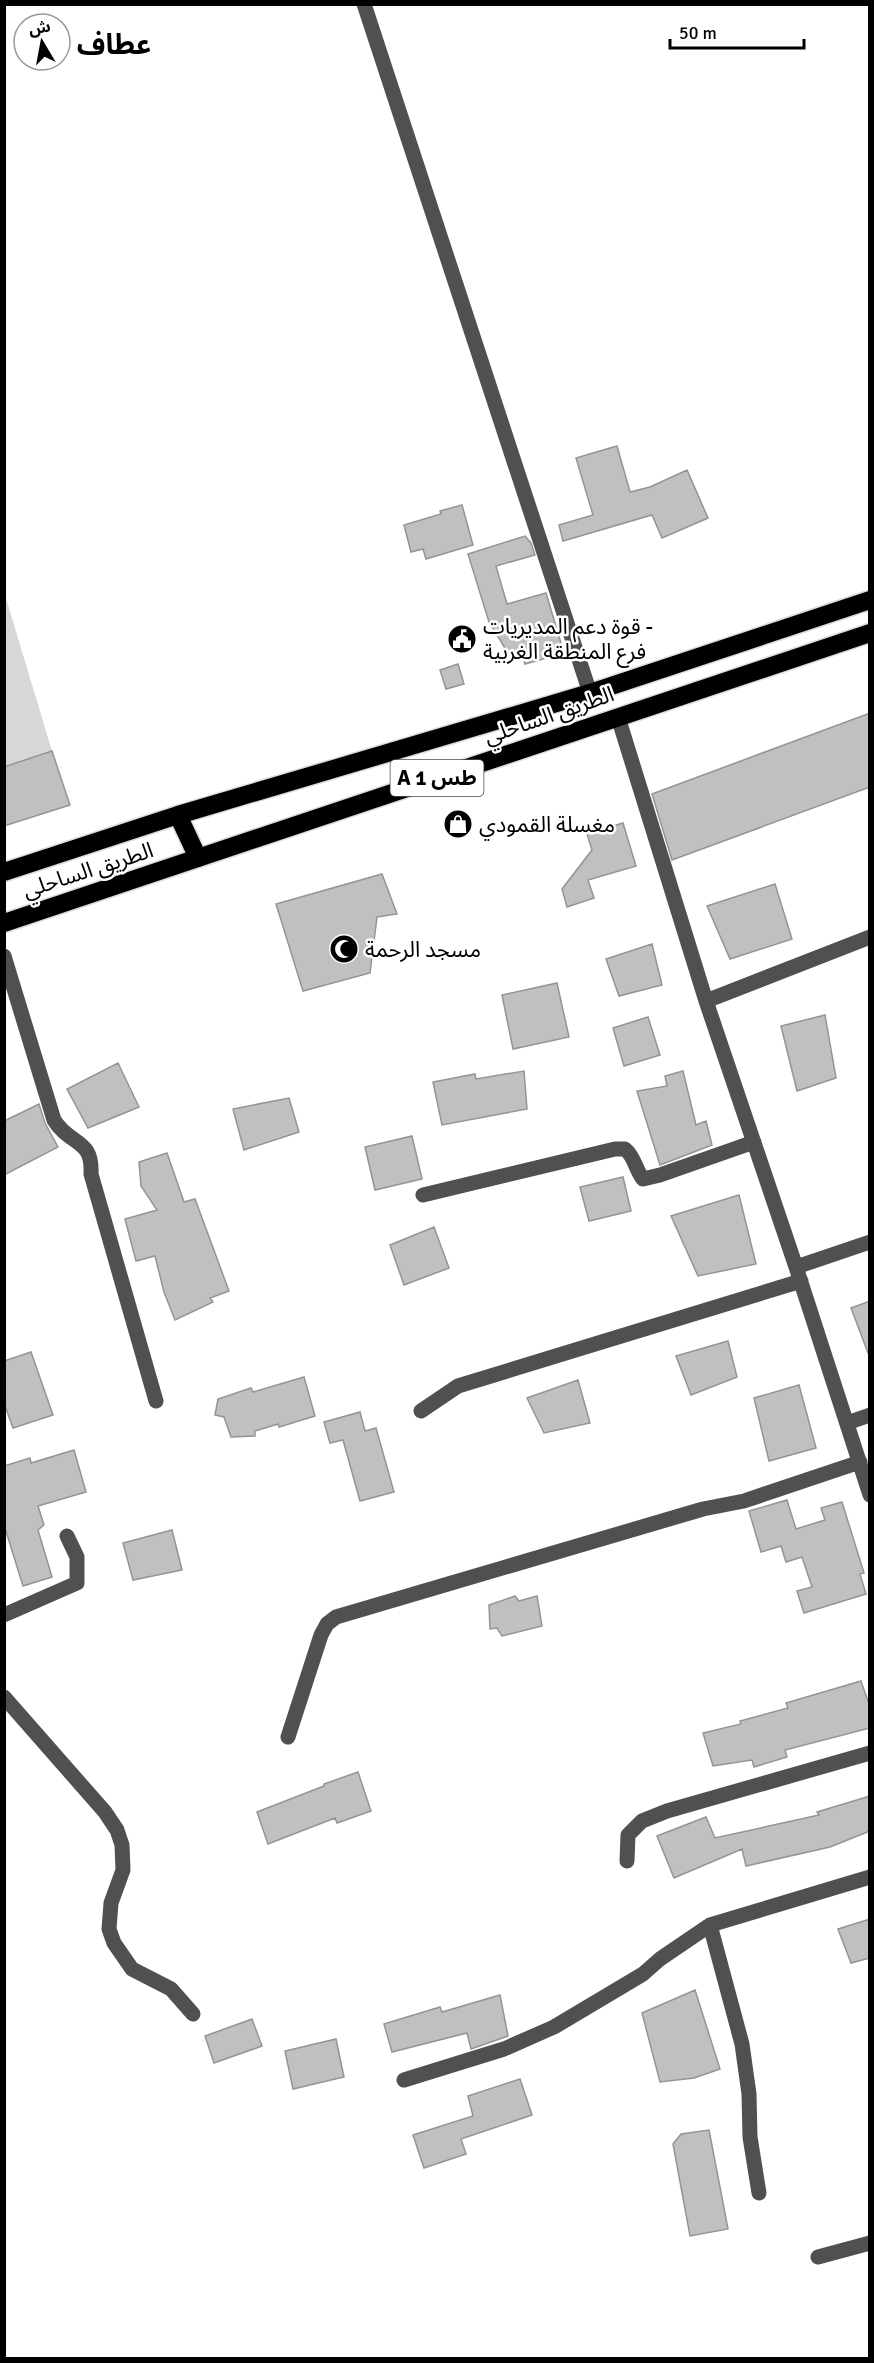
<svg xmlns="http://www.w3.org/2000/svg" width="874" height="2363" viewBox="0 0 874 2363" font-family="Signika,'Noto Sans Arabic',sans-serif">
<style>
.green{fill:#d7d7d7}
.building{fill:#c0c0c0;stroke:#949494;stroke-width:1.5}
.lines{fill:none;stroke-linecap:round;stroke-linejoin:round}
.highway-casing{stroke:#dbdbdb;stroke-width:21}
.minor{stroke:#505050;stroke-width:15}
.highway{stroke:#000;stroke-width:18}
.labels{text-anchor:middle;dominant-baseline:central;stroke-width:5;stroke-linejoin:round;paint-order:stroke}
.shield{fill:#fff;stroke:#4c4c4c;stroke-width:1.5}
.shield-label{font-size:21px;font-weight:bold;fill:#000}
.poi-label{font-size:22px;fill:#000;stroke:#fff;text-anchor:start}
.street-label{font-size:22px;fill:#000;stroke:#fff}
.district-label{font-size:28px;font-weight:bold;fill:#000;stroke:#fff}
</style>
<rect width="100%" height="100%" fill="#fff"/>
<!-- green -->
<path class="green" d="M 5,595 L 52,751 L 5,767 Z"/>
<!-- building -->
<path class="building" d="M 617,446 L 630,492 L 650,487 L 687,470 L 708,518 L 662,538 L 652,515 L 563,541 L 559,525 L 593,515 L 576,458 Z
M 462,505 L 473,545 L 426,559 L 423,549 L 411,552 L 404,525 L 441,514 L 440,511 Z
M 525,536 L 531,543 L 535,555 L 496,566 L 507,604 L 546,593 L 564,653 L 525,664 L 521,652 L 509,655 L 489,622 L 468,554 Z
M 458,664 L 464,684 L 446,689 L 440,670 Z
M 870,713 L 870,787 L 672,860 L 652,794 Z
M 52,751 L 70,805 L 4,826 L 4,767 Z
M 623,823 L 636,866 L 588,880 L 594,898 L 567,907 L 562,889 L 592,850 L 587,834 Z
M 382,874 L 397,914 L 377,917 L 370,973 L 303,991 L 276,904 Z
M 775,884 L 792,939 L 730,959 L 707,906 Z
M 652,944 L 662,985 L 619,996 L 606,959 Z
M 557,983 L 569,1037 L 513,1049 L 502,995 Z
M 825,1015 L 836,1078 L 797,1091 L 781,1026 Z
M 648,1017 L 660,1055 L 624,1066 L 613,1028 Z
M 118,1063 L 139,1107 L 88,1128 L 67,1089 Z
M 524,1071 L 527,1109 L 442,1125 L 433,1082 L 475,1074 L 476,1079 Z
M 683,1071 L 696,1125 L 706,1121 L 712,1145 L 660,1165 L 637,1091 L 667,1086 L 665,1076 Z
M 289,1098 L 299,1132 L 244,1150 L 233,1109 Z
M 39,1104 L 45,1123 L 58,1147 L 4,1175 L 4,1121 Z
M 412,1136 L 422,1179 L 375,1190 L 365,1147 Z
M 167,1153 L 184,1202 L 195,1199 L 229,1291 L 210,1298 L 213,1302 L 175,1320 L 164,1292 L 155,1256 L 136,1261 L 125,1219 L 157,1210 L 141,1186 L 139,1162 Z
M 623,1177 L 631,1211 L 589,1221 L 580,1187 Z
M 739,1195 L 756,1264 L 698,1276 L 671,1216 Z
M 434,1227 L 449,1268 L 404,1285 L 390,1245 Z
M 870,1301 L 870,1352 L 868,1353 L 851,1308 Z
M 728,1341 L 737,1377 L 691,1395 L 676,1356 Z
M 31,1352 L 53,1415 L 13,1428 L 4,1403 L 4,1361 Z
M 304,1377 L 315,1416 L 279,1427 L 278,1424 L 255,1431 L 255,1436 L 231,1437 L 224,1417 L 215,1415 L 218,1399 L 251,1388 L 253,1392 Z
M 578,1380 L 590,1423 L 544,1433 L 527,1398 Z
M 799,1385 L 816,1448 L 769,1461 L 754,1398 Z
M 360,1412 L 365,1431 L 376,1428 L 394,1492 L 360,1501 L 343,1440 L 330,1443 L 324,1422 Z
M 74,1450 L 86,1492 L 38,1506 L 44,1525 L 38,1530 L 52,1577 L 23,1586 L 4,1525 L 4,1466 L 30,1458 L 31,1463 Z
M 787,1500 L 796,1529 L 825,1520 L 821,1508 L 842,1502 L 864,1573 L 860,1574 L 866,1594 L 804,1613 L 797,1591 L 812,1587 L 802,1557 L 786,1562 L 781,1546 L 761,1552 L 749,1511 Z
M 172,1530 L 182,1570 L 133,1580 L 123,1543 Z
M 515,1596 L 519,1601 L 537,1596 L 542,1626 L 502,1636 L 497,1628 L 490,1629 L 489,1605 Z
M 861,1681 L 870,1707 L 870,1728 L 785,1750 L 787,1757 L 754,1767 L 752,1760 L 713,1766 L 703,1733 L 741,1724 L 740,1721 L 788,1708 L 786,1703 Z
M 358,1772 L 371,1811 L 337,1823 L 335,1818 L 268,1844 L 257,1812 L 324,1786 L 324,1784 Z
M 870,1796 L 870,1831 L 830,1847 L 746,1866 L 742,1849 L 674,1878 L 657,1836 L 706,1817 L 715,1838 L 819,1815 L 817,1812 Z
M 870,1919 L 870,1958 L 851,1963 L 838,1929 Z
M 695,1990 L 720,2069 L 694,2078 L 660,2082 L 642,2013 Z
M 500,1995 L 508,2036 L 471,2049 L 467,2033 L 392,2052 L 384,2024 L 440,2007 L 442,2012 Z
M 252,2019 L 262,2046 L 214,2063 L 205,2036 Z
M 336,2039 L 344,2077 L 293,2089 L 285,2051 Z
M 520,2079 L 532,2115 L 461,2139 L 466,2154 L 424,2168 L 413,2135 L 473,2116 L 468,2096 Z
M 709,2130 L 728,2229 L 690,2236 L 673,2144 L 681,2134 Z"/>
<g class="lines">
<!-- highway casing -->
<g class="highway-casing">
<path id="highway" d="M 178,815 L 198,858
M 4,872 L 178,815 L 590,693 L 870,600
M 4,923 L 870,633"/>
</g>
<!-- minor -->
<path class="minor" d="M 364,4 L 590,693
M 618,717 L 706,1001 L 796,1267 L 870,1495
M 4,956 L 54,1120 C 70,1146 93,1138 91,1174 L 156,1401
M 706,1001 L 870,937
M 423,1195 L 615,1149 L 625,1149 C 635,1157 635,1169 643,1179 L 660,1175 L 754,1142
M 796,1267 L 870,1242
M 421,1411 L 458,1386 L 801,1281
M 847,1423 L 870,1415
M 4,1615 L 77,1583 L 77,1557 L 67,1536
M 4,1697 L 105,1812 L 117,1830 L 122,1845 L 123,1870 L 111,1903 L 109,1929 L 114,1943 L 132,1969 L 171,1989 L 193,2014
M 288,1737 L 321,1635 L 327,1624 L 336,1617 L 703,1509 L 744,1501 L 860,1462
M 627,1861 L 628,1835 L 642,1821 L 667,1811 L 870,1753
M 710,1925 L 742,2044 L 749,2094 L 750,2137 L 759,2193
M 404,2080 L 504,2049 L 554,2027 L 643,1974 L 660,1959 L 710,1925 L 870,1877
M 818,2257 L 870,2243"/>
<!-- highway -->
<use href="#highway" class="highway"/>
</g>
<!-- icons -->
<defs>
<g id="civic-disc" transform="scale(1.5)"><circle r="9.5" fill="#000" stroke="#fff"/><path d="M-.6-6.5H3V-4.5H.6V-3L4-1V1h2V6H-6V1h2V-1L-.6-3ZM-1.2 2.5V6h2.4V2.5Z" fill="#fff"/></g>
<g id="shop-disc" transform="scale(1.5)"><circle r="9.5" fill="#000" stroke="#fff"/><path d="M-5-2.5h2.3a2.7 3.5 0 0 1 5.4 0H5L5.5 6h-11ZM-1.5-2.5h3a1.5 2.3 0 0 0-3 0Z" fill="#fff"/></g>
<g id="mosque-disc" transform="scale(1.5)"><circle r="9.5" fill="#000" stroke="#fff"/><path d="M3.5-4.9A6 6 0 1 0 3.5 4.9A5 5 0 1 1 3.5-4.9Z" fill="#fff"/></g>
</defs>
<g fill-rule="evenodd">
<use href="#civic-disc" x="462" y="639"/>
<use href="#shop-disc" x="458" y="824"/>
<use href="#mosque-disc" x="344" y="949"/>
</g>
<g class="labels">
<!-- shield labels -->
<rect class="shield" x="390.5" y="760" width="93" height="36" rx="4.5"/>
<g class="shield-label">
<text x="437" y="778">A 1 طس</text>
</g>
<!-- poi labels -->
<g class="poi-label">
<text x="483" y="626">قوة دعم المديريات -<tspan x="483" dy="25">فرع المنطقة الغربية</tspan></text>
<text x="479" y="824">مغسلة القمودي</text>
<text x="365" y="949">مسجد الرحمة</text>
</g>
<!-- street labels -->
<g class="street-label">
<text transform="translate(549 715) rotate(-19)">الطريق الساحلي</text>
<text transform="translate(88 870) rotate(-18)">الطريق الساحلي</text>
</g>
<!-- district labels -->
<g class="district-label">
<text x="114" y="45">عطاف</text>
</g>
</g>
<!-- border -->
<rect width="874" height="2363" fill="none" stroke="#000000" stroke-width="12"/>
<!-- north arrow -->
<g transform="translate(42 42) rotate(350)"><circle r="28" fill="#ffffff" stroke="#999999" stroke-width="1.5"/>
<path d="M0-4.5L10 22L0 15L-10 22Z" fill="#000000"/>
<text y="-9" font-size="16" font-weight="bold" text-anchor="middle" fill="#000000">ش</text>
</g>
<!-- scale -->
<path d="M670 39v9h134v-9" fill="none" stroke="#000000" stroke-width="3"/>
<text x="679" y="39" font-size="18" fill="#000000" stroke="#ffffff" stroke-width="4.5" paint-order="stroke">50 m</text>
</svg>
